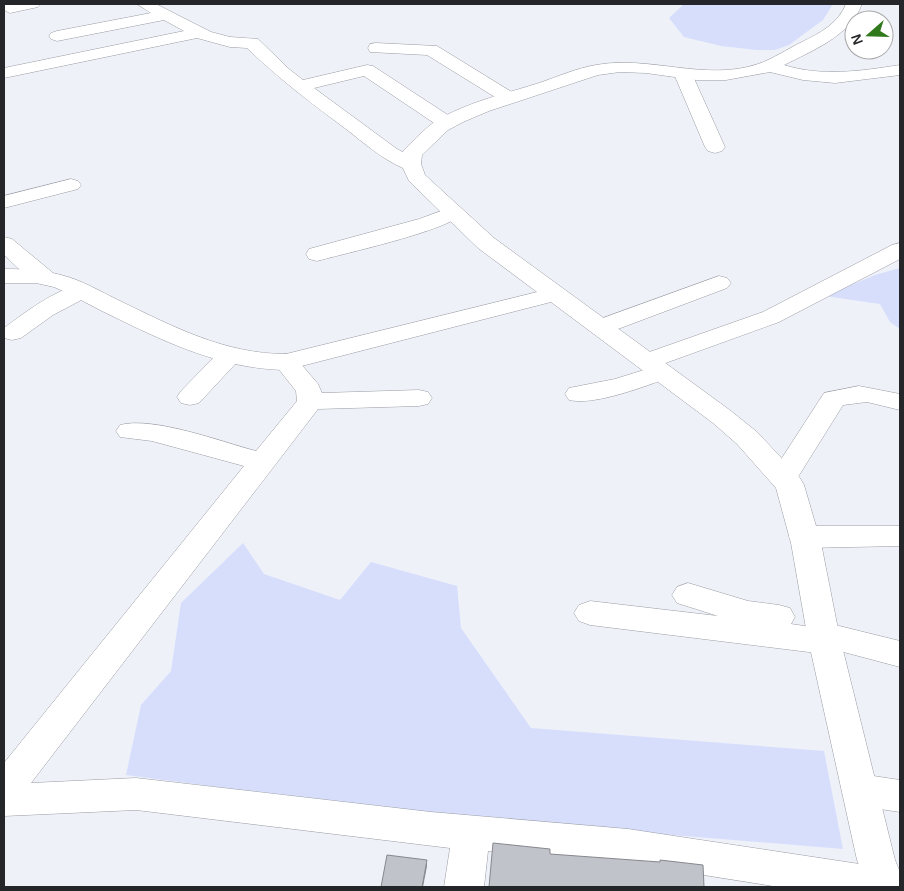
<svg xmlns="http://www.w3.org/2000/svg" width="904" height="891" viewBox="0 0 904 891" font-family="Helvetica,sans-serif">
<style>
.green{fill:#d6defc}
.lines{fill:none;stroke-linecap:round;stroke-linejoin:round}
.street-casing{stroke:#9a9ca3;stroke-width:1}
.secondary-casing{stroke:#9a9ca3;stroke-width:1}
.street{fill:#fff;fill-rule:evenodd}
.secondary{fill:#fff;fill-rule:evenodd}
.shaded-wall{fill:#87888d}
.building{fill:#c1c3ca;stroke:#87888d}
</style>
<rect width="100%" height="100%" fill="#eff1f9"/>
<!-- green -->
<path class="green" d="M 684,4 L 833,4 L 823,20 L 789,45 L 775,50 L 757,50 L 721,46 L 684,37 L 669,18 Z
M 900,268 L 900,329 L 890,322 L 880,304 L 825,296 L 875,275 Z
M 243,543 L 264,574 L 340,600 L 371,562 L 457,586 L 461,628 L 531,728 L 824,751 L 843,849 L 440,816 L 126,775 L 141,705 L 171,671 L 181,603 Z"/>
<g class="lines">
<!-- street casing -->
<g class="street-casing">
<path id="street" d="M 8,4 L 41,4 L 38,7 L 10,13 L 4,10 L 4,5 Z
M 137,4 L 156,4 L 211,32 L 230,37 L 258,39 L 289,69 L 303,80 L 367,65 L 373,66 L 454,119 L 456,123 L 454,127 L 447,129 L 440,127 L 364,76 L 314,88 L 397,149 L 418,160 L 421,164 L 418,168 C 412,170 409,170 403,168 C 382,159 364,143 346,129 C 311,103 278,78 247,48 L 230,47 L 197,38 L 4,78 L 4,68 L 184,31 L 164,20 L 57,41 L 51,39 L 49,36 L 51,33 L 57,31 L 151,13 Z
M 376,43 L 437,46 L 515,94 L 518,98 L 515,102 L 509,103 L 503,102 L 427,55 L 370,52 L 368,48 L 370,44 Z
M 683,69 L 689,70 L 692,74 L 725,147 L 722,151 L 715,153 L 708,151 L 705,147 L 674,74 L 677,70 Z
M 71,179 L 78,181 L 81,185 L 78,189 L 4,208 L 4,196 Z
M 452,207 L 459,209 L 463,213 C 451,230 342,254 317,261 L 309,259 L 306,254 L 309,249 L 419,219 Z
M 4,237 L 12,239 L 53,273 L 56,278 L 53,283 C 34,288 18,267 4,255 Z
M 900,243 L 900,259 L 779,322 L 660,365 L 671,367 L 675,372 L 671,377 C 645,386 595,406 569,400 L 565,394 L 569,388 L 615,379 L 647,369 L 638,366 L 634,361 L 638,356 L 763,312 L 892,245 Z
M 719,276 L 727,278 L 731,283 L 727,288 L 610,332 L 601,334 L 592,332 L 589,327 L 592,322 Z
M 81,284 L 89,286 L 93,291 L 89,296 L 53,315 L 21,338 L 12,340 L 4,338 L 4,328 C 27,311 53,291 81,284 Z
M 229,348 L 238,351 L 242,356 L 238,361 L 199,403 L 190,405 L 181,403 L 177,397 L 181,391 L 220,351 Z
M 286,354 L 295,357 L 318,384 L 322,393 L 419,390 L 428,392 L 432,398 L 428,404 L 419,406 L 318,409 L 31,783 L 136,778 L 431,812 L 628,829 L 886,868 L 900,873 L 900,887 L 779,887 L 628,863 L 488,851 L 484,887 L 444,887 L 450,848 L 136,810 L 4,816 L 4,763 L 244,466 L 152,441 L 120,437 L 116,431 L 120,425 C 153,416 222,442 256,451 L 297,401 L 296,391 L 273,362 L 277,357 Z
M 859,386 L 900,394 L 900,410 L 867,402 L 843,405 L 793,485 L 783,487 L 773,485 L 769,478 L 824,393 Z
M 804,526 L 900,526 L 900,546 L 804,548 L 793,544 L 789,537 L 793,530 Z
M 688,583 L 748,601 L 779,605 L 790,608 L 795,617 L 791,624 L 811,627 L 823,622 L 900,641 L 900,667 L 836,650 L 825,654 L 590,625 L 579,621 L 574,613 L 579,605 L 590,601 L 718,616 L 677,603 L 672,595 L 677,587 Z
M 860,774 L 900,780 L 900,812 L 860,806 L 847,801 L 842,790 L 847,779 Z"/>
</g>
<!-- secondary casing -->
<g class="secondary-casing">
<path id="secondary" d="M 846,4 L 862,4 C 849,37 813,50 784,65 C 822,77 861,71 900,65 L 900,75 L 835,83 L 803,80 L 770,72 L 726,80 L 696,80 L 646,73 L 620,72 L 598,75 L 489,111 L 463,122 L 448,130 L 422,155 L 421,164 L 425,175 L 494,238 L 731,411 L 757,432 L 800,478 L 804,485 L 821,543 L 839,634 L 895,860 L 900,872 L 900,887 L 867,887 L 857,860 L 807,634 L 791,543 L 776,488 L 737,444 L 713,423 L 551,302 L 286,370 C 219,369 161,340 102,311 C 86,303 71,294 54,287 L 36,283 L 4,283 L 4,269 C 24,269 42,270 61,275 C 82,280 101,292 120,301 C 174,327 225,354 286,354 L 537,292 L 478,248 L 409,181 L 401,164 L 402,153 L 405,149 C 415,140 425,128 436,121 C 467,102 505,94 539,83 C 557,77 577,68 596,65 C 650,55 705,82 758,64 C 773,59 787,49 802,42 C 820,33 838,24 846,4 Z"/>
</g>
<!-- street -->
<use href="#street" class="street"/>
<!-- secondary -->
<use href="#secondary" class="secondary"/>
</g>
<!-- shaded-wall -->
<path class="shaded-wall" d="M 427,860 L 427,866 L 423,887 L 422,887 Z"/>
<!-- building -->
<path class="building" d="M 493,843 L 550,849 L 550,854 L 660,862 L 660,860 L 703,865 L 704,887 L 489,887 Z
M 387,855 L 427,860 L 422,887 L 381,887 Z"/>
<!-- border -->
<rect width="904" height="891" fill="none" stroke="#252629" stroke-width="10"/>
<!-- north arrow -->
<g transform="translate(869 35) rotate(250)"><circle r="24" fill="#ffffff" stroke="#a8a8a9"/>
<path d="M0-4L9 19L0 12L-9 19Z" fill="#30781c"/>
<text y="-8" font-size="14" font-weight="bold" text-anchor="middle" fill="#252629">N</text>
</g>
</svg>
